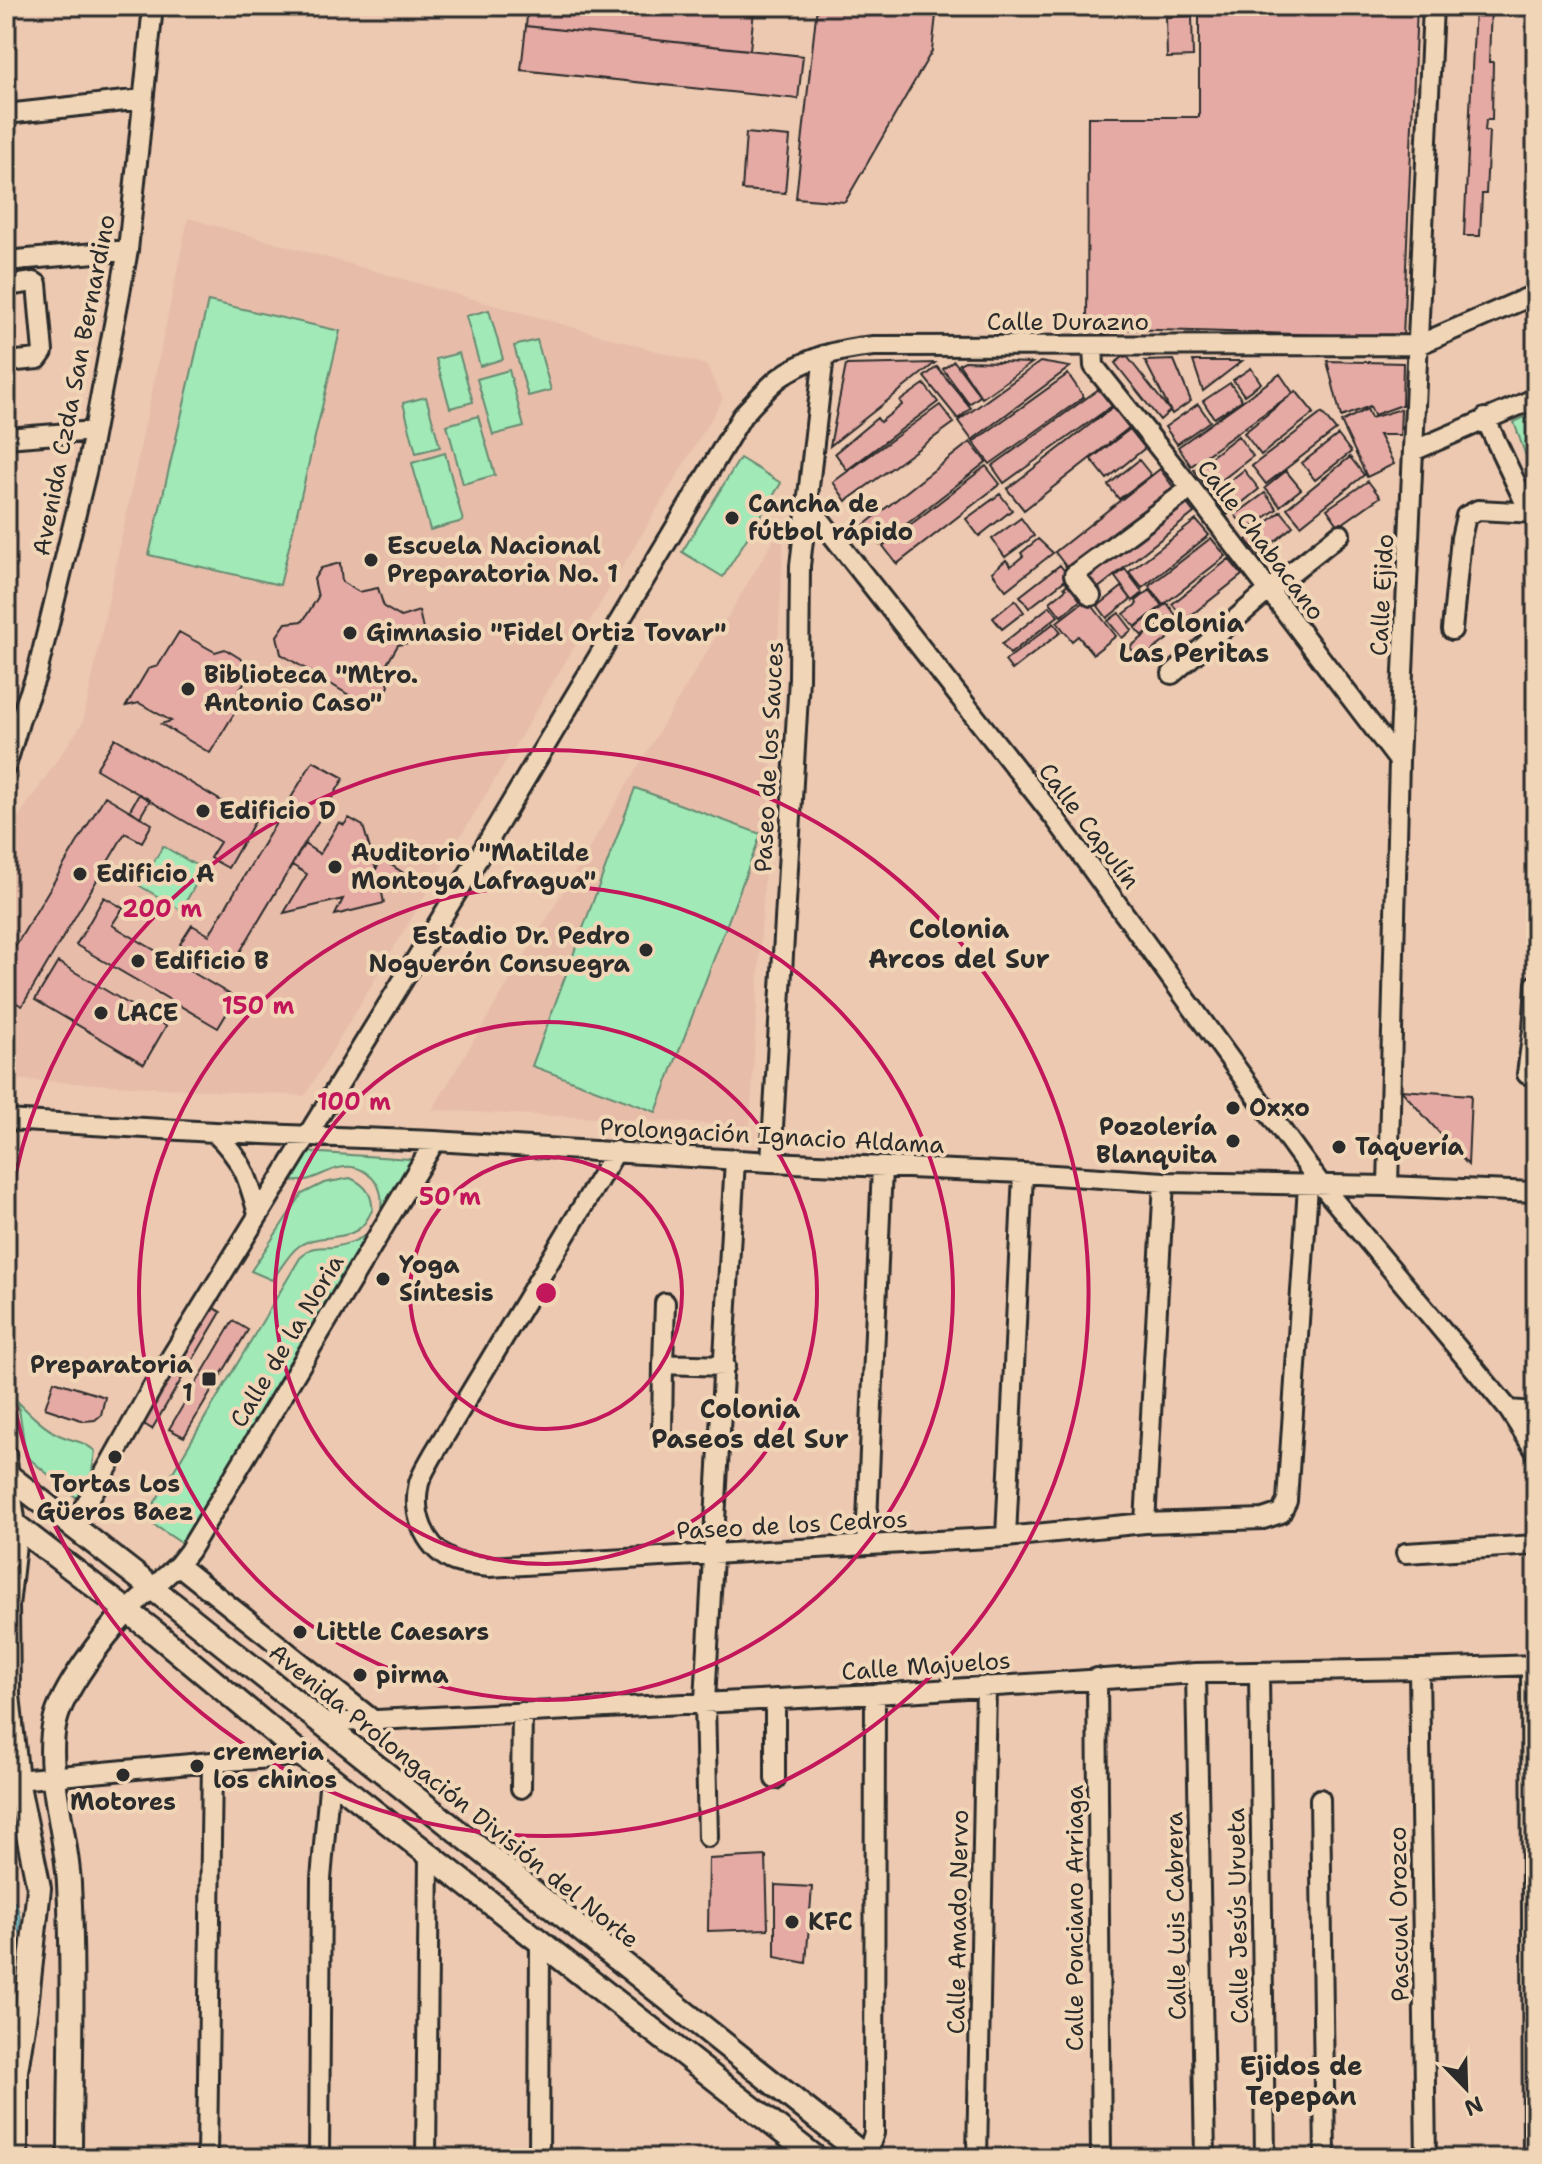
<svg xmlns="http://www.w3.org/2000/svg" width="1542" height="2164" viewBox="0 0 1542 2164" font-family="'Shantell Sans',sans-serif">
<style>
.built{fill:#e7bdaa}
.green{fill:#a1e9b7;stroke:#668a71;stroke-width:2}
.water{fill:#87d8df;stroke:#629397;stroke-width:2}
.building{fill:#e5aaa4;stroke:#2b2b2b;stroke-width:2}
.lines{fill:none;stroke-linecap:round;stroke-linejoin:round}
.minor-casing{stroke:#2b2b2b;stroke-width:24}
.major-casing{stroke:#2b2b2b;stroke-width:28}
.minor{stroke:#f0d6b7;stroke-width:18}
.major{stroke:#f0d6b7;stroke-width:22}
.ring{fill:none;stroke:#c2185b;stroke-width:4}
.poi-dot{fill:#2b2b2b;stroke:#f0d6b7;stroke-width:3}
.labels{text-anchor:middle;dominant-baseline:central;stroke-width:8;stroke-linejoin:round;paint-order:stroke}
.street-label{font-size:24px;fill:#2b2b2b;stroke:#f0d6b7}
.poi-label{font-size:24px;font-weight:bold;fill:#2b2b2b;stroke:#f0d6b7;text-anchor:start}
.neighbourhood-label{font-size:26px;font-weight:bold;fill:#2b2b2b;stroke:#f0d6b7}
.centre{fill:#c2185b;stroke:#f0d6b7;stroke-width:4}
.ring-label{font-size:24px;text-anchor:middle;font-weight:bold;fill:#c2185b;stroke:#f0d6b7;stroke-width:8;stroke-linejoin:round;paint-order:stroke}
</style>
<rect width="100%" height="100%" fill="#edc9b1"/>
<filter id="ink" filterUnits="userSpaceOnUse"><feTurbulence type="fractalNoise" baseFrequency=".0125" numOctaves="2"/><feDisplacementMap in="SourceGraphic" scale="16" xChannelSelector="R" yChannelSelector="G"/><feConvolveMatrix kernelMatrix="1 2 1 2 8 2 1 2 1" color-interpolation-filters="sRGB"/></filter>
<g filter="url(#ink)">
<!-- built -->
<path class="built" d="M 188,218 L 706,365 L 723,399 L 305,1096 L 6,1079 L 6,830 L 11,828 L 83,722 Z
M 785,521 L 750,1126 L 432,1110 Z"/>
<!-- green -->
<path class="green" d="M 208,301 L 340,331 L 280,585 L 149,555 Z
M 489,310 L 503,359 L 480,366 L 466,316 Z
M 537,340 L 551,390 L 528,396 L 514,346 Z
M 459,353 L 473,402 L 450,408 L 436,359 Z
M 509,370 L 524,427 L 493,435 L 477,379 Z
M 426,397 L 440,447 L 416,453 L 403,403 Z
M 1536,412 L 1536,485 L 1514,422 Z
M 478,416 L 495,475 L 463,484 L 447,425 Z
M 445,453 L 463,521 L 430,530 L 412,463 Z
M 740,458 L 781,483 L 723,577 L 682,552 Z
M 635,788 L 761,834 L 656,1112 L 532,1066 Z
M 163,846 L 204,870 L 181,910 L 140,886 Z
M 306,1152 L 424,1160 L 183,1544 L 145,1519 L 300,1258 C 303,1256 306,1252 309,1250 C 315,1246 326,1248 333,1247 C 355,1243 380,1233 381,1208 C 382,1201 381,1191 377,1184 C 372,1176 362,1168 352,1167 C 332,1164 313,1184 293,1181 Z
M 350,1178 C 362,1183 371,1191 372,1205 C 373,1211 372,1210 369,1216 C 354,1247 321,1230 299,1246 C 288,1254 280,1270 272,1280 L 251,1271 L 302,1194 L 324,1183 Z
M 18,1402 C 31,1415 43,1427 59,1435 C 74,1442 80,1439 95,1451 L 91,1479 L 78,1499 L 26,1456 Z"/>
<!-- water -->
<path class="water" d="M 6,1893 C 31,1913 17,1942 6,1967 Z"/>
<!-- building -->
<path class="building" d="M 528,6 L 736,6 L 735,8 L 754,10 L 750,50 L 526,26 Z
M 817,6 L 937,6 L 932,51 L 845,202 L 796,198 Z
M 1199,6 L 1417,6 L 1403,337 L 1087,328 L 1088,117 L 1199,117 Z
M 1475,6 L 1491,6 L 1489,62 L 1493,62 L 1492,120 L 1486,120 L 1485,131 L 1489,131 L 1486,194 L 1482,194 L 1480,236 L 1464,236 Z
M 1192,16 L 1193,57 L 1167,58 L 1166,17 Z
M 526,26 L 803,56 L 798,99 L 521,70 Z
M 746,133 L 790,137 L 785,193 L 742,190 Z
M 1126,355 L 1170,411 L 1160,420 L 1115,363 Z
M 1174,360 L 1191,401 L 1172,414 L 1145,361 Z
M 954,361 L 980,396 L 969,404 L 943,369 Z
M 965,361 L 1032,363 L 982,398 L 959,364 Z
M 1193,361 L 1242,361 L 1203,391 Z
M 1327,361 L 1403,363 L 1402,405 L 1374,415 L 1370,406 L 1341,417 Z
M 1040,362 L 1070,367 L 972,440 L 958,421 Z
M 935,363 L 830,446 L 846,365 Z
M 937,367 L 971,408 L 958,419 L 924,377 Z
M 1251,368 L 1261,383 L 1244,395 L 1233,380 Z
M 1068,374 L 1084,397 L 990,464 L 973,442 Z
M 1280,374 L 1293,393 L 1191,466 L 1178,447 Z
M 1230,383 L 1242,400 L 1214,418 L 1203,401 Z
M 924,384 L 938,402 L 847,470 L 835,453 L 877,418 L 880,422 L 902,405 L 900,401 Z
M 1099,389 L 1112,406 L 1004,483 L 992,466 Z
M 1296,391 L 1314,413 L 1261,455 L 1244,433 Z
M 1198,404 L 1210,421 L 1177,444 L 1165,427 Z
M 940,405 L 954,423 L 846,501 L 833,482 Z
M 1114,406 L 1130,427 L 1024,510 L 1007,489 Z
M 1367,409 L 1371,418 L 1401,409 L 1400,435 L 1379,435 L 1394,464 L 1367,477 L 1341,422 Z
M 1322,413 L 1336,430 L 1266,484 L 1252,466 Z
M 1130,429 L 1145,448 L 1107,479 L 1091,459 Z
M 1338,435 L 1351,452 L 1315,480 L 1302,463 Z
M 1238,436 L 1253,456 L 1209,490 L 1194,470 Z
M 970,442 L 986,462 L 880,545 L 864,525 Z
M 1350,457 L 1364,475 L 1301,525 L 1287,508 Z
M 1139,460 L 1151,475 L 1119,499 L 1108,485 Z
M 986,466 L 1000,484 L 897,564 L 883,546 Z
M 1160,469 L 1176,491 L 1071,573 L 1055,552 Z
M 1244,470 L 1259,489 L 1227,515 L 1211,496 Z
M 1286,471 L 1301,489 L 1280,506 L 1265,488 Z
M 1368,481 L 1380,497 L 1339,526 L 1327,509 Z
M 1265,493 L 1277,509 L 1247,530 L 1235,515 Z
M 1000,494 L 1012,510 L 979,536 L 966,519 Z
M 1181,496 L 1194,513 L 1092,593 L 1079,576 Z
M 1281,511 L 1293,526 L 1259,555 L 1246,540 Z
M 1021,518 L 1034,536 L 1005,557 L 992,539 Z
M 1196,520 L 1209,535 L 1142,588 L 1129,572 Z
M 1211,538 L 1226,556 L 1163,605 L 1149,586 Z
M 1038,539 L 1053,553 L 1006,590 L 992,572 L 1006,560 L 1011,566 L 1023,556 L 1021,553 Z
M 1229,559 L 1242,575 L 1185,620 L 1172,604 Z
M 340,563 L 342,582 L 359,592 L 378,588 L 384,607 L 401,617 L 419,611 L 423,629 L 417,641 L 398,645 L 384,669 L 389,686 L 382,700 L 364,704 L 281,654 L 277,636 L 286,623 L 303,621 L 318,597 L 314,579 L 321,568 Z
M 1060,565 L 1069,577 L 1029,608 L 1020,596 Z
M 1125,569 L 1143,593 L 1133,601 L 1115,577 Z
M 1074,579 L 1087,595 L 1061,616 L 1050,602 L 1066,589 L 1064,587 Z
M 1122,587 L 1131,599 L 1107,618 L 1098,606 Z
M 1150,590 L 1162,606 L 1135,627 L 1124,614 L 1137,604 L 1136,601 Z
M 1087,599 L 1116,636 L 1093,654 L 1078,636 L 1072,641 L 1057,622 Z
M 1015,600 L 1024,612 L 1002,629 L 993,618 Z
M 1167,603 L 1180,621 L 1173,626 L 1166,617 L 1142,636 L 1135,628 Z
M 1050,606 L 1058,616 L 1010,654 L 1002,644 Z
M 1119,613 L 1132,630 L 1122,638 L 1108,621 Z
M 1165,620 L 1175,633 L 1140,660 L 1130,647 Z
M 1054,623 L 1061,632 L 1012,670 L 1005,661 Z
M 179,632 L 215,652 L 225,649 L 262,672 L 249,675 L 229,706 L 240,704 L 210,753 L 161,724 L 171,721 L 139,703 L 126,706 L 148,669 L 158,666 Z
M 115,738 L 255,821 L 228,868 L 210,858 L 220,842 L 96,769 Z
M 313,761 L 344,778 L 228,972 L 180,944 L 192,925 L 209,935 Z
M 139,794 L 150,800 L 140,817 L 130,810 Z
M 105,796 L 152,824 L 142,842 L 125,833 L 22,1006 L 6,997 L 6,962 Z
M 349,818 L 363,826 L 376,869 L 382,859 L 414,880 L 381,888 L 384,903 L 335,915 L 343,899 L 284,913 L 307,874 L 292,865 L 304,844 L 320,854 L 339,822 L 344,825 Z
M 104,897 L 123,908 L 112,925 L 236,998 L 218,1028 L 76,945 Z
M 58,962 L 166,1026 L 144,1064 L 35,1000 Z
M 1401,1090 L 1471,1095 L 1468,1165 Z
M 207,1304 L 221,1312 L 152,1429 L 139,1421 Z
M 233,1321 L 248,1330 L 184,1437 L 169,1429 Z
M 54,1381 L 105,1397 L 101,1415 L 95,1420 L 84,1421 L 45,1408 Z
M 766,1856 L 768,1929 L 708,1931 L 709,1859 Z
M 775,1885 L 812,1887 L 806,1963 L 775,1957 Z"/>
<g class="lines">
<!-- minor casing -->
<g class="minor-casing">
<path id="minor" d="M 6,114 L 143,99
M 6,261 L 128,250
M 6,286 L 34,282 L 37,284 L 43,352 L 38,359 L 6,362
M 1093,347 L 1094,366 L 1191,488 L 1399,761
M 1485,418 L 1530,513
M 6,438 L 94,431
M 1413,451 L 1536,398
M 807,503 L 1054,817 L 1322,1186 L 1509,1410 L 1536,1452
M 1091,596 L 1074,575 L 1191,488
M 1452,630 L 1461,538 L 1466,516 L 1478,510 L 1536,513
M 1172,674 L 1269,590 L 1340,534
M 6,766 L 20,719 L 37,673 L 87,468 L 128,250 L 153,6
M 1527,1074 L 1533,1030 L 1536,984
M 6,1120 L 214,1132 L 435,1141 L 771,1162 L 1023,1173 L 1164,1182 L 1388,1186 L 1536,1192
M 214,1132 C 243,1160 248,1177 258,1214
M 616,1151 L 433,1455 C 428,1464 422,1473 419,1483 C 412,1512 423,1545 451,1560 C 461,1565 477,1565 488,1567 L 1006,1537 L 1145,1523 L 1263,1519 L 1281,1513 L 1287,1501 L 1308,1186
M 771,1162 L 799,678 L 800,566 L 824,355
M 1388,1186 L 1399,761 L 1433,6
M 663,1364 L 665,1303
M 1509,1410 L 1536,1412
M 662,1433 L 663,1364 L 725,1366
M 6,1454 L 16,1526
M 1145,1523 L 1164,1182
M 72,1526 L 103,1476 L 152,1388 L 477,860 L 742,416 C 753,404 765,390 778,379 C 805,358 839,349 874,346 L 1418,345 L 1536,294
M 1006,1537 L 1023,1173
M 866,1545 L 882,1167
M 1406,1553 L 1536,1545
M 178,1565 L 373,1720
M 127,1611 L 178,1565 L 189,1551 L 435,1141
M 1531,1665 L 1533,2158
M 1419,1669 L 1426,2158
M 1196,1673 L 1205,2158
M 1259,1673 L 1265,2158
M 1097,1678 L 1101,2158
M 320,1723 L 875,1694 L 1196,1673 L 1419,1669 L 1536,1665
M 775,1779 L 775,1699
M 6,1781 L 212,1762 L 303,1756
M 521,1788 L 522,1712
M 1320,1799 L 1325,2158
M 708,1837 L 705,1701 L 735,1159
M 6,2031 L 26,2007
M 866,2157 L 874,2133 L 875,1694
M 207,2158 L 212,1762
M 319,2158 L 321,1879 L 330,1776
M 426,2158 L 429,1853
M 539,2158 L 540,1941
M 977,2158 L 986,1686"/>
</g>
<!-- major casing -->
<g class="major-casing">
<path id="major" d="M 6,1474 L 174,1605 L 867,2158
M 6,1518 L 152,1630 L 303,1756 L 816,2158
M 16,1526 L 7,1606 L 8,1695 L 17,1781 L 39,1888 L 26,2007 L 16,2071 L 16,2158
M 70,2158 C 70,2067 74,1975 69,1884 C 67,1835 44,1768 55,1722 C 62,1690 104,1635 127,1611"/>
</g>
<!-- minor -->
<use href="#minor" class="minor"/>
<!-- major -->
<use href="#major" class="major"/>
</g>
</g>
<!-- distance rings -->
<g class="ring">
<circle cx="546" cy="1293" r="136"/>
<circle cx="546" cy="1293" r="271"/>
<circle cx="546" cy="1293" r="407"/>
<path d="M6 1232A543 543 0 1 1 6 1354"/>
</g>
<!-- markers -->
<g class="poi-dot">
<circle cx="732" cy="518" r="8"/>
<circle cx="371" cy="560" r="8"/>
<circle cx="350" cy="633" r="8"/>
<circle cx="188" cy="689" r="8"/>
<circle cx="203" cy="811" r="8"/>
<circle cx="335" cy="867" r="8"/>
<circle cx="80" cy="874" r="8"/>
<circle cx="646" cy="950" r="8"/>
<circle cx="138" cy="961" r="8"/>
<circle cx="101" cy="1013" r="8"/>
<circle cx="1233" cy="1108" r="8"/>
<circle cx="1233" cy="1141" r="8"/>
<circle cx="1339" cy="1147" r="8"/>
<circle cx="383" cy="1279" r="8"/>
<rect x="201" y="1371" width="16" height="16" rx="4"/>
<circle cx="115" cy="1457" r="8"/>
<circle cx="300" cy="1632" r="8"/>
<circle cx="360" cy="1675" r="8"/>
<circle cx="197" cy="1766" r="8"/>
<circle cx="123" cy="1775" r="8"/>
<circle cx="792" cy="1922" r="8"/>
</g>
<g class="labels">
<!-- street labels -->
<g class="street-label">
<text x="1068" y="322">Calle Durazno</text>
<text transform="translate(74 385) rotate(-79)">Avenida Czda San Bernardino</text>
<text transform="translate(1261 540) rotate(53)">Calle Chabacano</text>
<text transform="translate(1382 595) rotate(-87)">Calle Ejido</text>
<text transform="translate(769 757) rotate(-87)">Paseo de los Sauces</text>
<text transform="translate(1089 826) rotate(53)">Calle Capulín</text>
<text transform="translate(772 1136) rotate(3)">Prolongación Ignacio Aldama</text>
<text transform="translate(287 1341) rotate(-59)">Calle de la Noria</text>
<text transform="translate(792 1525) rotate(-3)">Paseo de los Cedros</text>
<text transform="translate(926 1666) rotate(-4)">Calle Majuelos</text>
<text transform="translate(454 1796) rotate(39)">Avenida Prolongación División del Norte</text>
<text transform="translate(1399 1914) rotate(-91)">Pascual Orozco</text>
<text transform="translate(1176 1916) rotate(-91)">Calle Luis Cabrera</text>
<text transform="translate(1238 1916) rotate(-91)">Calle Jesús Urueta</text>
<text transform="translate(1075 1918) rotate(-90)">Calle Ponciano Arriaga</text>
<text transform="translate(958 1922) rotate(-89)">Calle Amado Nervo</text>
</g>
<!-- poi labels -->
<g class="poi-label">
<text x="748" y="504">Cancha de<tspan x="748" dy="28">fútbol rápido</tspan></text>
<text x="387" y="546">Escuela Nacional<tspan x="387" dy="28">Preparatoria No. 1</tspan></text>
<text x="366" y="633">Gimnasio "Fidel Ortiz Tovar"</text>
<text x="204" y="675">Biblioteca "Mtro.<tspan x="204" dy="28">Antonio Caso"</tspan></text>
<text x="219" y="811">Edificio D</text>
<text x="351" y="853">Auditorio "Matilde<tspan x="351" dy="28">Montoya Lafragua"</tspan></text>
<text x="96" y="874">Edificio A</text>
<text x="630" y="936" text-anchor="end">Estadio Dr. Pedro<tspan x="630" dy="28">Noguerón Consuegra</tspan></text>
<text x="154" y="961">Edificio B</text>
<text x="117" y="1013">LACE</text>
<text x="1249" y="1108">Oxxo</text>
<text x="1217" y="1127" text-anchor="end">Pozolería<tspan x="1217" dy="28">Blanquita</tspan></text>
<text x="1355" y="1147">Taquería</text>
<text x="399" y="1265">Yoga<tspan x="399" dy="28">Síntesis</tspan></text>
<text x="193" y="1365" text-anchor="end">Preparatoria<tspan x="193" dy="28">1</tspan></text>
<text x="115" y="1484" text-anchor="middle">Tortas Los<tspan x="115" dy="28">Güeros Baez</tspan></text>
<text x="316" y="1632">Little Caesars</text>
<text x="376" y="1675">pirma</text>
<text x="213" y="1752">cremeria<tspan x="213" dy="28">los chinos</tspan></text>
<text x="123" y="1802" text-anchor="middle">Motores</text>
<text x="808" y="1922">KFC</text>
</g>
<!-- neighbourhood labels -->
<g class="neighbourhood-label">
<text x="1194" y="622">Colonia<tspan x="1194" dy="30">Las Peritas</tspan></text>
<text x="959" y="928">Colonia<tspan x="959" dy="30">Arcos del Sur</tspan></text>
<text x="750" y="1408">Colonia<tspan x="750" dy="30">Paseos del Sur</tspan></text>
<text x="1301" y="2065">Ejidos de<tspan x="1301" dy="30">Tepepan</tspan></text>
</g>
</g>
<circle cx="546" cy="1293" r="12" class="centre"/>
<g class="ring-label">
<text x="162" y="917">200 m</text>
<text x="258" y="1014">150 m</text>
<text x="354" y="1110">100 m</text>
<text x="450" y="1205">50 m</text>
</g>
<!-- margin -->
<rect width="1542" height="2164" fill="none" stroke="#f0d6b7" stroke-width="32"/>
<rect x="16" y="16" width="1510" height="2132" fill="none" stroke="#2b2b2b" stroke-width="3" filter="url(#ink)"/>
<!-- north arrow -->
<g transform="translate(1466 2088) rotate(157)" stroke="#f0d6b7" stroke-width="6" paint-order="stroke">
<path d="M0-6L14 30L0 20L-14 30Z" fill="#2b2b2b"/>
<text y="-12" font-size="22" font-weight="bold" text-anchor="middle" fill="#2b2b2b">N</text>
</g>
</svg>
